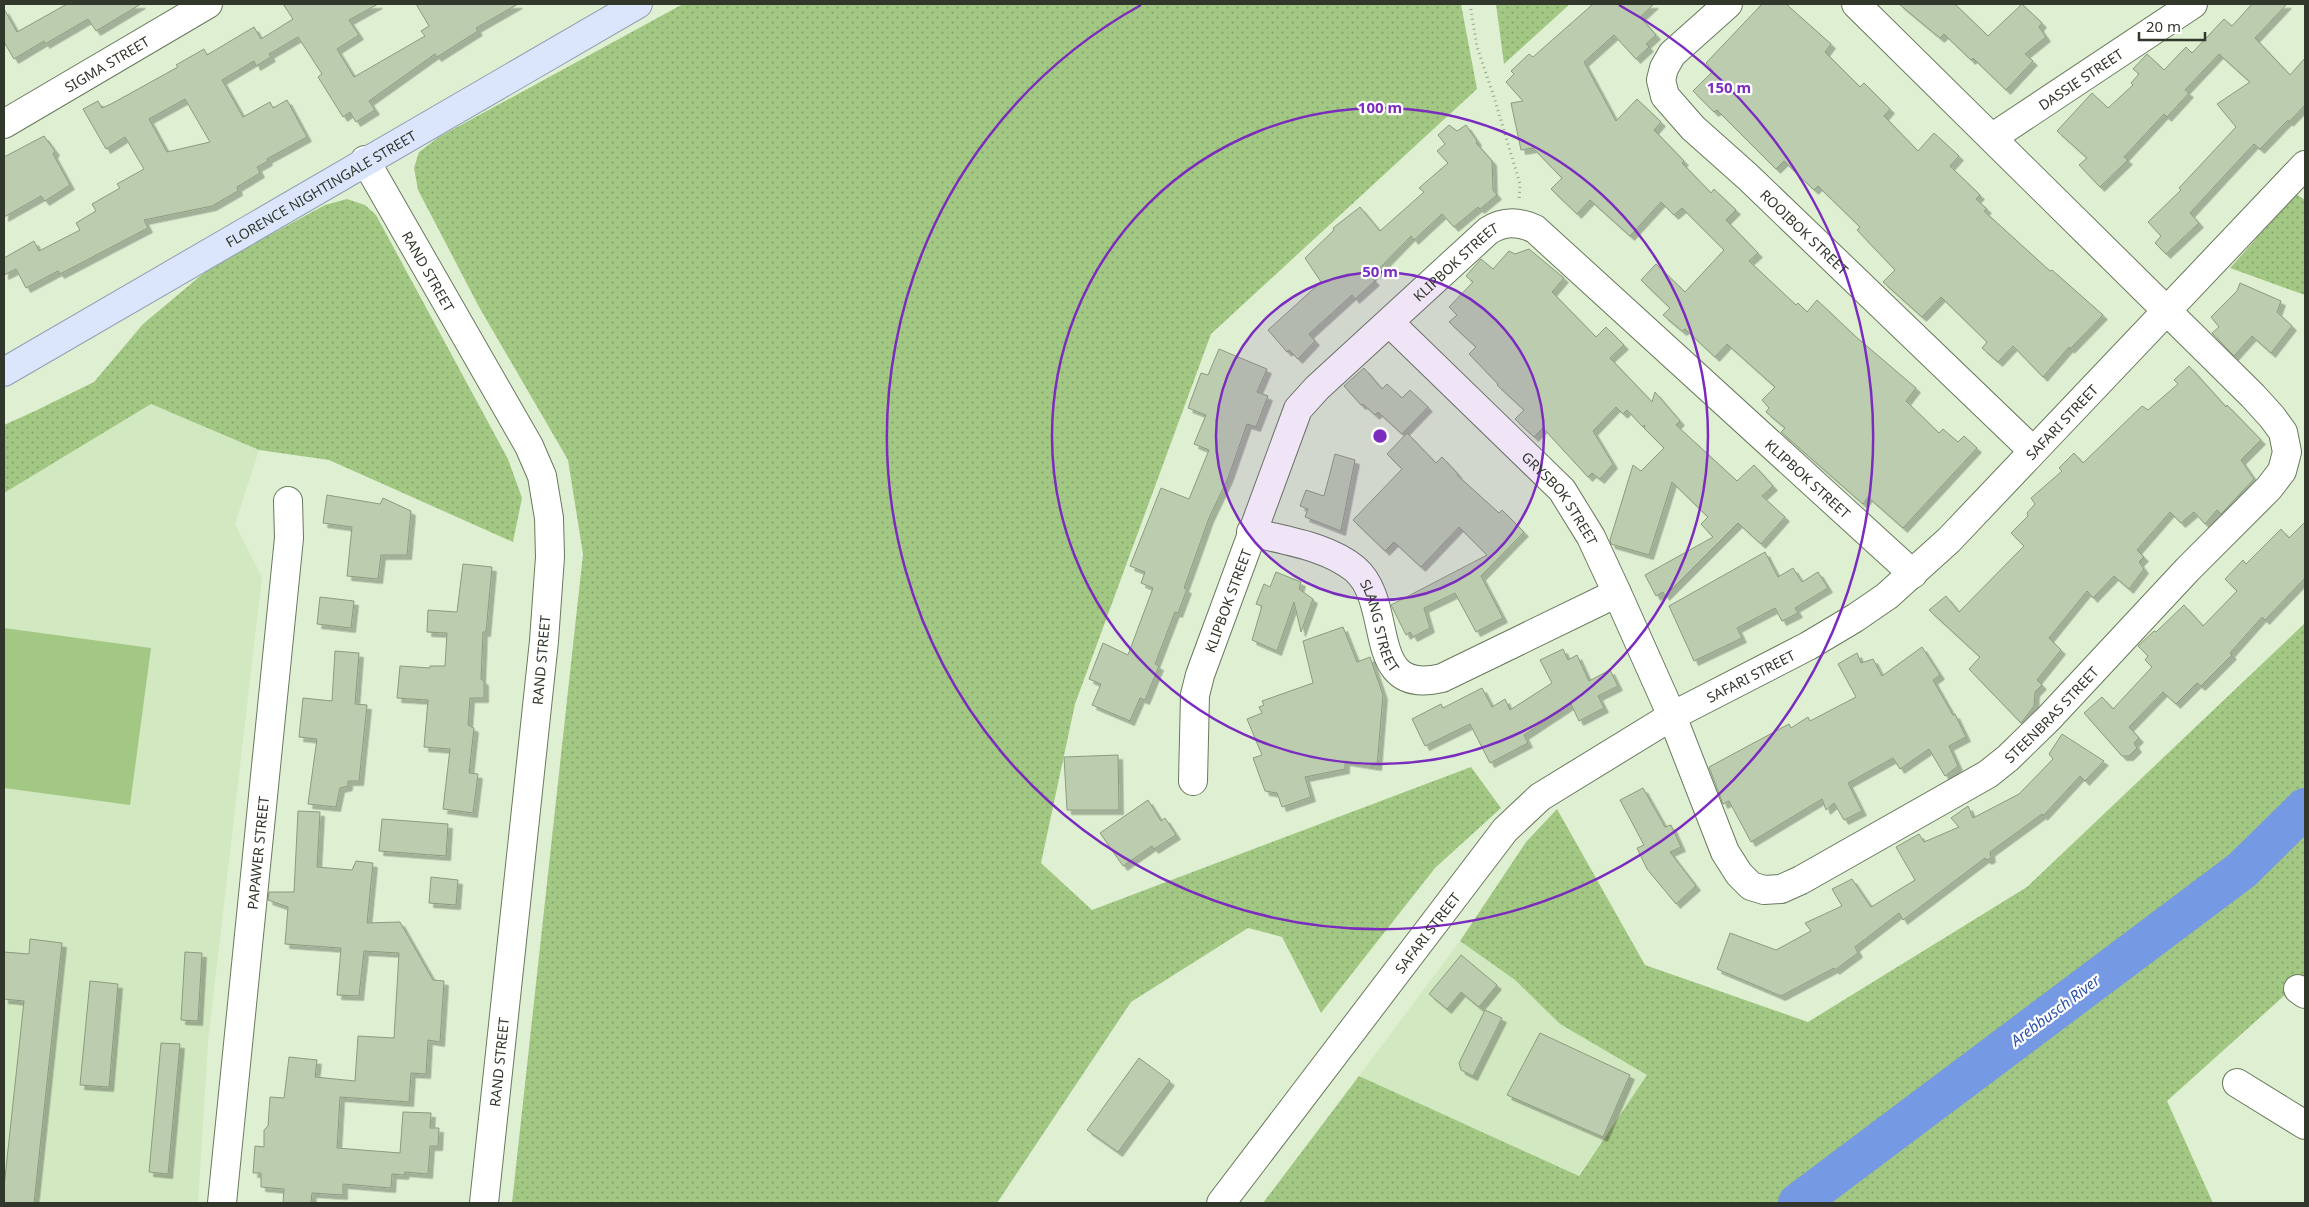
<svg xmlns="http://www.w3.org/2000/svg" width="2309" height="1207" viewBox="0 0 2309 1207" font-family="'Noto Sans',sans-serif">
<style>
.built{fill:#d2e8c1}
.grass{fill:url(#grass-dots)}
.park{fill:#a3c884}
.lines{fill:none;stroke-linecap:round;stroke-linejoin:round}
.river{stroke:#7599e2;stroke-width:40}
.building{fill:#bccdaf;stroke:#8b9b7e;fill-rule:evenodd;filter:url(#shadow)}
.minor-casing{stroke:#69795d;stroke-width:30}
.major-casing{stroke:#909eb2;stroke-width:30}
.path{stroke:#96a38c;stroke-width:3;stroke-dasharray:1 4;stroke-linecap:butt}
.minor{stroke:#fff;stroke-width:28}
.major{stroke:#dbe6fd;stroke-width:28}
.ring{fill:none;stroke:#7b2cbf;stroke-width:2.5}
.labels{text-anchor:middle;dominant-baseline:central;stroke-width:4.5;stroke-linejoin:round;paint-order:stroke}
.street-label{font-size:14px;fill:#31372b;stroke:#fff}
.water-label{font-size:15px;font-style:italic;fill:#2b51a7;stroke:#fff}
.centre{fill:#7b2cbf;stroke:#fff;stroke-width:2.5}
.ring-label{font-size:15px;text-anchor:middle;font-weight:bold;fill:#7b2cbf;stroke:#fff;stroke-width:4.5;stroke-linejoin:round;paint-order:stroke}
</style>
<defs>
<pattern id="grass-dots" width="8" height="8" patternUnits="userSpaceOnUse" patternTransform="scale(1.25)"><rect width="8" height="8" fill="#a3c884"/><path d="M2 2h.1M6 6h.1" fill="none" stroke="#85a36c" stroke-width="1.8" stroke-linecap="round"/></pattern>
<filter id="shadow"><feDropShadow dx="4.5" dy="4.5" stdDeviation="0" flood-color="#0004"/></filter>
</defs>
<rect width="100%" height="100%" fill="#def0d1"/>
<!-- built -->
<path class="built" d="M 151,404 L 259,450 L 235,524 L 262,577 L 208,1042 L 198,1203 L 4,1203 L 4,493 Z
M 1460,941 L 1515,980 L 1560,1024 L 1648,1075 L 1578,1176 L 1359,1076 Z"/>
<!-- grass -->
<path class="grass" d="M 683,4 L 1461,4 L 1477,89 L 1211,334 L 1075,704 L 1041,863 L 1092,910 L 1471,767 L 1501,808 L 1435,868 L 1321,1013 L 1282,937 L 1248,928 L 1131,1002 L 997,1203 L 512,1203 L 583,554 L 568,460 L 479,307 L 418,190 L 414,168 L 419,152 L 439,137 Z
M 1496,4 L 1570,4 L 1504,64 Z
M 2296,194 L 2305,200 L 2305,295 L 2230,268 Z
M 347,199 L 365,205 L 376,215 L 508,459 L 522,498 L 513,542 L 329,460 L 259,450 L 151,404 L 4,493 L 4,425 L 35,411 L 94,382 L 143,324 L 211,267 L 325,205 Z
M 2305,623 L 2305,806 L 2240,869 L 1795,1203 L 1263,1203 L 1359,1076 L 1579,1176 L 1647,1075 L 1560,1024 L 1515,980 L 1460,941 L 1526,842 L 1557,809 L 1645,965 L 1808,1022 L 2027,887 Z
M 2305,808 L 2305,977 L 2167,1101 L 2213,1203 L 1798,1203 L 2242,870 Z"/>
<!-- park -->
<path class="park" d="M 4,628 L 151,648 L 130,805 L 4,788 Z"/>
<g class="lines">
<!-- river -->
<path class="river" d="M 1798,1203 L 2242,870 L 2305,808"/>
</g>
<!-- building -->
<path class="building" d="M 67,4 L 141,4 L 96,31 L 88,19 L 45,44 L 44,41 L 14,59 L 4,42 L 4,9 L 17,32 Z
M 283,4 L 378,4 L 349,20 L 359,35 L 337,49 L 354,77 L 425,36 L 421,31 L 429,26 L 416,4 L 518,4 L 476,28 L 478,31 L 437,57 L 435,54 L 369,101 L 375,110 L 356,122 L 350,112 L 343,117 L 318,77 L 322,74 L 298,37 L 269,54 L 271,57 L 256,66 L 254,61 L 222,80 L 243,117 L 270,102 L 273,108 L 287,100 L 307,137 L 267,159 L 268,161 L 257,167 L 260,173 L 237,187 L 238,191 L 212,206 L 144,220 L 148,228 L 60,274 L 58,271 L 26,288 L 16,269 L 4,275 L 4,258 L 34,241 L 39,251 L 80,230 L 76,223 L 96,211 L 92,204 L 120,188 L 117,184 L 144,169 L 125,137 L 106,149 L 83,109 L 98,101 L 102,108 L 111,104 L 178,67 L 176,65 L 204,49 L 207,55 L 254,27 L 261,39 L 293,19 ZM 185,99 L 210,142 L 167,152 L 149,119 Z
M 1593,4 L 1654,4 L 1640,17 L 1656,35 L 1646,44 L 1649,47 L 1636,59 L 1614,35 L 1584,62 L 1616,121 L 1637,99 L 1661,122 L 1654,130 L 1684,161 L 1682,163 L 1711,193 L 1714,189 L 1736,210 L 1726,220 L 1758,253 L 1749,261 L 1796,305 L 1798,303 L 1807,312 L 1817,300 L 1855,336 L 1916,388 L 1906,401 L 1939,433 L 1943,429 L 1958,442 L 1964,436 L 1977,448 L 1903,528 L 1868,497 L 1863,504 L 1781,432 L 1785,428 L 1766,412 L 1769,408 L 1762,400 L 1775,387 L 1727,344 L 1715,357 L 1685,329 L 1682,331 L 1663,315 L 1670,308 L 1641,280 L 1656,264 L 1685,292 L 1724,250 L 1682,208 L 1674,215 L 1661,202 L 1630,236 L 1590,200 L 1577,214 L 1551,189 L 1562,178 L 1533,148 L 1521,150 L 1511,103 L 1523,101 L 1506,82 L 1514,74 L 1511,71 L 1529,54 L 1533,57 Z
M 1762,4 L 1786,4 L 1831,44 L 1825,52 L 1860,87 L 1864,83 L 1890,109 L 1884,116 L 1918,151 L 1934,133 L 1959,156 L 1950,166 L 1980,195 L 1976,199 L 1987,209 L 1984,211 L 2050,271 L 2052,270 L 2103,315 L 2070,349 L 2069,347 L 2043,377 L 2013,346 L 1998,362 L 1982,348 L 1987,342 L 1941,297 L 1922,317 L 1883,282 L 1895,270 L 1857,230 L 1860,227 L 1818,186 L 1814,190 L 1784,161 L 1776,169 L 1717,110 L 1714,112 L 1693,91 L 1713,71 L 1706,63 Z
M 1899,4 L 1955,4 L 1988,36 L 2022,4 L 2042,23 L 2039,27 L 2046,37 L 2025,54 L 2033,61 L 2006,90 L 1973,58 L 1971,60 L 1944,34 L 1940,38 Z
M 2252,4 L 2287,4 L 2255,38 L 2290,75 L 2305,58 L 2305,105 L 2289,122 L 2288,120 L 2260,149 L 2254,144 L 2225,175 L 2190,213 L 2199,223 L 2166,254 L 2155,243 L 2161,236 L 2148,222 L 2181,190 L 2179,188 L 2236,127 L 2217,104 L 2250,82 L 2219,54 L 2185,90 L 2189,93 L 2167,117 L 2164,114 L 2124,157 L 2128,160 L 2100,187 L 2079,165 L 2087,158 L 2057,131 L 2092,93 L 2108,108 L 2133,85 L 2131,83 L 2139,74 L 2133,69 L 2147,54 L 2164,70 L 2186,47 L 2192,53 L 2224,19 L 2232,26 Z
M 1449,125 L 1457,131 L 1466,125 L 1477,141 L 1476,143 L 1492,161 L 1493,190 L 1497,195 L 1480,209 L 1478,207 L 1454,227 L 1442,214 L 1414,240 L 1411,236 L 1371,277 L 1375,281 L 1355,299 L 1352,295 L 1309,334 L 1315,341 L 1298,359 L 1289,350 L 1287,352 L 1268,330 L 1321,282 L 1305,258 L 1334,230 L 1333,228 L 1360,207 L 1380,231 L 1424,192 L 1419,188 L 1448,163 L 1437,151 L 1445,144 L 1438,135 Z
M 44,136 L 55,151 L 53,154 L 70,185 L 45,201 L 41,196 L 4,217 L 4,157 Z
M 1529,249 L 1564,278 L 1552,292 L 1596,337 L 1606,327 L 1624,345 L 1610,358 L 1652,402 L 1655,392 L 1680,421 L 1676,425 L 1737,481 L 1754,465 L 1773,486 L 1762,496 L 1785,517 L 1761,544 L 1738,523 L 1665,596 L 1663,592 L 1656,596 L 1645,575 L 1713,537 L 1701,524 L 1708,517 L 1672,482 L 1649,555 L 1611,544 L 1610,540 L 1633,465 L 1641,471 L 1664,448 L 1644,428 L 1645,425 L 1643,427 L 1627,410 L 1623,414 L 1616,407 L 1593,431 L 1613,464 L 1600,479 L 1592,473 L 1588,477 L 1543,428 L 1534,437 L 1515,419 L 1524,410 L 1497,385 L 1498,384 L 1469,354 L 1476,347 L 1449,322 L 1457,315 L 1449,307 L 1473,282 L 1466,276 L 1481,259 L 1493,269 L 1509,251 L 1515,254 Z
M 2240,283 L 2281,301 L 2277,312 L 2292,326 L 2271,353 L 2252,336 L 2234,356 L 2212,333 L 2219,327 L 2211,317 L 2237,291 Z
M 1219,349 L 1267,369 L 1257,392 L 1268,396 L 1256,427 L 1247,424 L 1228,478 L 1209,518 L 1184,588 L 1187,589 L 1178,613 L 1175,612 L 1155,664 L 1159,666 L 1145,700 L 1140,698 L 1130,721 L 1092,705 L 1101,684 L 1089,679 L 1103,643 L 1128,655 L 1153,588 L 1141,583 L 1145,572 L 1130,566 L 1161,488 L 1189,499 L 1209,450 L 1194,444 L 1206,415 L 1188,408 L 1201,373 L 1208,375 Z
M 2189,366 L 2226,407 L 2227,405 L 2261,440 L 2241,460 L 2254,479 L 2221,514 L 2217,510 L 2205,524 L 2194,512 L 2181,523 L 2170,512 L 2137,550 L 2144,557 L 2139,562 L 2144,569 L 2129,589 L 2114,576 L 2093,598 L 2087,591 L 2049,638 L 2061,650 L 2037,680 L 2042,685 L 2035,692 L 2034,706 L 2021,723 L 1969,669 L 1980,657 L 1929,610 L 1946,596 L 1959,612 L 2024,546 L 2011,533 L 2028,516 L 2027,513 L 2035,504 L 2031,498 L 2062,471 L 2059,468 L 2074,453 L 2083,463 L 2142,406 L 2148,410 L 2178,384 L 2174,380 Z
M 1364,368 L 1382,389 L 1387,384 L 1402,398 L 1410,390 L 1428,407 L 1402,434 L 1378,412 L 1375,415 L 1363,404 L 1361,405 L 1344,386 Z
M 1407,433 L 1436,463 L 1442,457 L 1458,474 L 1457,475 L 1499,513 L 1502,510 L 1524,532 L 1481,576 L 1503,618 L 1476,632 L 1455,593 L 1424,608 L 1430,628 L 1413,637 L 1410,632 L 1406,635 L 1391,605 L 1487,555 L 1459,527 L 1421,567 L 1394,542 L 1385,551 L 1353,520 L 1402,469 L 1387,454 Z
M 1335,454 L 1355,460 L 1341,531 L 1305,517 L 1308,509 L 1300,506 L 1306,490 L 1324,496 Z
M 327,495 L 380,504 L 383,498 L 411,511 L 407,555 L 381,555 L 378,579 L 347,576 L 352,527 L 323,523 Z
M 2305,522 L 2305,578 L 2265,620 L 2262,617 L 2230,653 L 2232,655 L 2201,686 L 2197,683 L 2176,704 L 2163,692 L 2129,727 L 2139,738 L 2134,743 L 2137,748 L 2129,756 L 2122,756 L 2084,713 L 2102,697 L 2113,709 L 2152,667 L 2145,660 L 2148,656 L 2138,646 L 2154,631 L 2156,632 L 2184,605 L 2203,626 L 2237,591 L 2225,579 L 2243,560 L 2246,564 L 2281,529 L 2289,538 Z
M 1765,552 L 1778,577 L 1793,568 L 1802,582 L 1818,572 L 1828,588 L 1795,608 L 1798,613 L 1782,621 L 1775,608 L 1737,628 L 1742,638 L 1694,661 L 1669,606 Z
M 463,564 L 492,567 L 486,632 L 483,632 L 481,679 L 484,681 L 484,698 L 470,698 L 468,725 L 474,728 L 469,773 L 478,774 L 473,813 L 443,809 L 450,749 L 424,747 L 428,700 L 397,698 L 400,666 L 430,668 L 430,666 L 445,666 L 447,633 L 427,632 L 428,610 L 457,612 Z
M 1276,572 L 1301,582 L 1299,589 L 1313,599 L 1301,632 L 1294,602 L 1277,651 L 1252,640 L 1262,606 L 1256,604 L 1264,584 L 1270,587 Z
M 320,597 L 354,601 L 351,628 L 317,624 Z
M 1343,627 L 1357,662 L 1370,657 L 1383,695 L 1377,766 L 1345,761 L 1345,769 L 1305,777 L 1311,797 L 1282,807 L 1277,793 L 1265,791 L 1253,758 L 1262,755 L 1247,719 L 1262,713 L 1259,707 L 1264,705 L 1262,701 L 1313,683 L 1303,641 Z
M 1922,647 L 1940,675 L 1933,680 L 1953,715 L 1955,714 L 1966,737 L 1949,746 L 1958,766 L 1945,776 L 1929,749 L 1900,769 L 1893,758 L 1848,783 L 1862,811 L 1844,820 L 1834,803 L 1826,810 L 1822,799 L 1751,842 L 1729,801 L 1723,804 L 1709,767 L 1789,724 L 1791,728 L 1808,717 L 1810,721 L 1856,697 L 1838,664 L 1857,653 L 1861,663 L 1873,659 L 1882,676 Z
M 1563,649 L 1568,660 L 1577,655 L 1589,681 L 1610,670 L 1618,686 L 1598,696 L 1604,708 L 1579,721 L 1571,704 L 1524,735 L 1528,743 L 1490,763 L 1470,724 L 1425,746 L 1412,719 L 1441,704 L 1443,708 L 1482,688 L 1492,707 L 1505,699 L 1510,710 L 1552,683 L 1540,660 Z
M 335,651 L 359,653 L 355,704 L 367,705 L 359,781 L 348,781 L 348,786 L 340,788 L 336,807 L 308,804 L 317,739 L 299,737 L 303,698 L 332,701 Z
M 2062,734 L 2104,761 L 2085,781 L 2080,776 L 2043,816 L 2042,814 L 1990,852 L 1991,858 L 1987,860 L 1985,858 L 1903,920 L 1899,913 L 1855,947 L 1858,953 L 1835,970 L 1834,968 L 1781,996 L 1717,969 L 1730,933 L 1776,950 L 1811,931 L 1805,923 L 1842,906 L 1832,889 L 1852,879 L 1871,907 L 1915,880 L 1896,847 L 1919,834 L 1924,842 L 1959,827 L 1951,818 L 1968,806 L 1973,818 L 2019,794 L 2053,759 L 2049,754 Z
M 1118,755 L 1119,810 L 1067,810 L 1064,757 Z
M 1643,788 L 1665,827 L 1671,825 L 1681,847 L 1670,852 L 1696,886 L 1676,904 L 1647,869 L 1637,848 L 1644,845 L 1620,800 Z
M 1148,800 L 1161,821 L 1165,818 L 1176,835 L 1154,849 L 1152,846 L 1123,866 L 1100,833 Z
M 298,811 L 320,812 L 317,867 L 352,870 L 356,861 L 373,863 L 367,923 L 400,922 L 433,980 L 444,981 L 440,1042 L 428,1040 L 426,1074 L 411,1073 L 409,1102 L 340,1097 L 337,1148 L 400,1153 L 403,1112 L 431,1113 L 430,1128 L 439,1128 L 438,1146 L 430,1146 L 428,1174 L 405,1172 L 404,1175 L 392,1174 L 391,1188 L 343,1184 L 343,1195 L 312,1193 L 311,1203 L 283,1203 L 284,1189 L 261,1187 L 261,1173 L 253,1173 L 255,1146 L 264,1147 L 264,1130 L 268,1126 L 270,1097 L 284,1098 L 289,1057 L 317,1060 L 315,1077 L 355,1081 L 358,1036 L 394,1038 L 399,953 L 364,951 L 359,996 L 337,995 L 341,948 L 285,944 L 288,907 L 268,900 L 269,892 L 294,892 Z
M 382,819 L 448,824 L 446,856 L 379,851 Z
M 431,877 L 458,880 L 456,905 L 429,903 Z
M 30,939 L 62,943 L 34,1203 L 4,1203 L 4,1187 L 24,1001 L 4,999 L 4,952 L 29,954 Z
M 185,952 L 202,953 L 198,1021 L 181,1020 Z
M 1461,955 L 1497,985 L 1479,1007 L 1461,992 L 1447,1009 L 1429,994 Z
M 90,981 L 118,984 L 109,1087 L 80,1085 Z
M 1485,1010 L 1502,1018 L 1473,1076 L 1461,1070 L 1459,1063 Z
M 1540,1033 L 1630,1075 L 1603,1137 L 1507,1095 Z
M 161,1043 L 180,1044 L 168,1174 L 149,1172 Z
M 1139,1058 L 1170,1081 L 1118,1152 L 1087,1130 Z"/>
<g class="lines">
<!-- minor casing -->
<g class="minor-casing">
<g id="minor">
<path id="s1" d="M 1728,4 L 1672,54 L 1664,68 L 1661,80 L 1665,96 L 1693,128 L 1748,177 L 2032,450"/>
<path id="s2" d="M 4,124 L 208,4"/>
<path id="s3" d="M 1993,137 L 2193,4"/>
<path id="s4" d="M 365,160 L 529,446 L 542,476 L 549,518 L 550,557 L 544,641 L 484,1203"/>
<path id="s5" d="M 1390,323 L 1562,490 L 1591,537 L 1617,593 L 1672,716 L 1725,852 L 1739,874 L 1751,886 L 1764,890 L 1781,889 L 1801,880 L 1988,774 L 2008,758 L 2049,718 L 2188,569 L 2269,488 L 2282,471 L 2287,452 L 2283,432 L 2272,417 L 2253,396 L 1856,4"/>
<path id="s6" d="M 1251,532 C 1286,541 1327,546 1355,569 C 1396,604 1363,697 1442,678 L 1617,593"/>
<path id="s7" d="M 1193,781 L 1195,695 L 1200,675 L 1298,409 L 1317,388 L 1488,231 C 1503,221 1518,221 1535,229 L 1913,574"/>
<path d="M 2298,989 L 2305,994"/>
<path d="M 2237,1083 L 2305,1125"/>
<path id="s8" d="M 222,1203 L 289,538 L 288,501"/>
<path id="s9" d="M 1221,1203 L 1505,830 L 1540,797 L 1672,716 L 1808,646 L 1855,618 L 1887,596 L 1949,540 L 2305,165"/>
</g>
</g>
<!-- major casing -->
<g class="major-casing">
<g id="major">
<path id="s10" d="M 4,372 L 638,4"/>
</g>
</g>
<!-- path -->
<path class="path" d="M 1470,4 L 1477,47 L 1494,97 L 1520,184 L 1519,201"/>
<!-- minor -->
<use href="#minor" class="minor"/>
<!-- major -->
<use href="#major" class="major"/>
</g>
<!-- distance rings -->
<circle cx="1380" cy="436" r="164" fill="#7b2cbf" fill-opacity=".12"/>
<g class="ring">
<circle cx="1380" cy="436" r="164"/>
<circle cx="1380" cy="436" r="328"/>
<path d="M1619 5A493 493 0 1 1 1141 5"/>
</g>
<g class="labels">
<!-- street labels -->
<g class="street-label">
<text stroke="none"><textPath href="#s2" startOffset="119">SIGMA STREET</textPath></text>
<text stroke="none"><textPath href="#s3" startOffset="105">DASSIE STREET</textPath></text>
<text stroke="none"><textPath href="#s10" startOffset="366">FLORENCE NIGHTINGALE STREET</textPath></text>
<text stroke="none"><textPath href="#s1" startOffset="315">ROOIBOK STREET</textPath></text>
<text stroke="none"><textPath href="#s7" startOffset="606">KLIPBOK STREET</textPath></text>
<text stroke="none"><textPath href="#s4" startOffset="128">RAND STREET</textPath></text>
<text stroke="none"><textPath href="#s9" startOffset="1165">SAFARI STREET</textPath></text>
<text stroke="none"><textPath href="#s7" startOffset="1070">KLIPBOK STREET</textPath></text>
<text stroke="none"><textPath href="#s5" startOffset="245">GRYSBOK STREET</textPath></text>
<text stroke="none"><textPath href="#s7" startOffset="186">KLIPBOK STREET</textPath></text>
<text stroke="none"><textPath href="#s6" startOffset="174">SLANG STREET</textPath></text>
<text transform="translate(541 660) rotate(-85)">RAND STREET</text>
<text stroke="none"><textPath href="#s9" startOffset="760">SAFARI STREET</textPath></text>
<text stroke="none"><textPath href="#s5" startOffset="1035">STEENBRAS STREET</textPath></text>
<text stroke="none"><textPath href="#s8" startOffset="352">PAPAWER STREET</textPath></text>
<text stroke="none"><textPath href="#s9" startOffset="340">SAFARI STREET</textPath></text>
<text transform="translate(499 1062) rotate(-84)">RAND STREET</text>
</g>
<!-- water labels -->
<g class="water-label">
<text transform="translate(2055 1010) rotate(-37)">Arebbusch River</text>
</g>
</g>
<circle cx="1380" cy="436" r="8" class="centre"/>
<g class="ring-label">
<text x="1729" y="93">150 m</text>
<text x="1380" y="113">100 m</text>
<text x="1380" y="277">50 m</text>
</g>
<!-- border -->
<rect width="2309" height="1207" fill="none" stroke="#31372b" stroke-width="10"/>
<!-- scale -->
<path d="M2139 32v8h66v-8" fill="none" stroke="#31372b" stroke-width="2.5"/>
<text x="2146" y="32" font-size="15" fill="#31372b" stroke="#ffffff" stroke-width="4" paint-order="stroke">20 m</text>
</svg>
